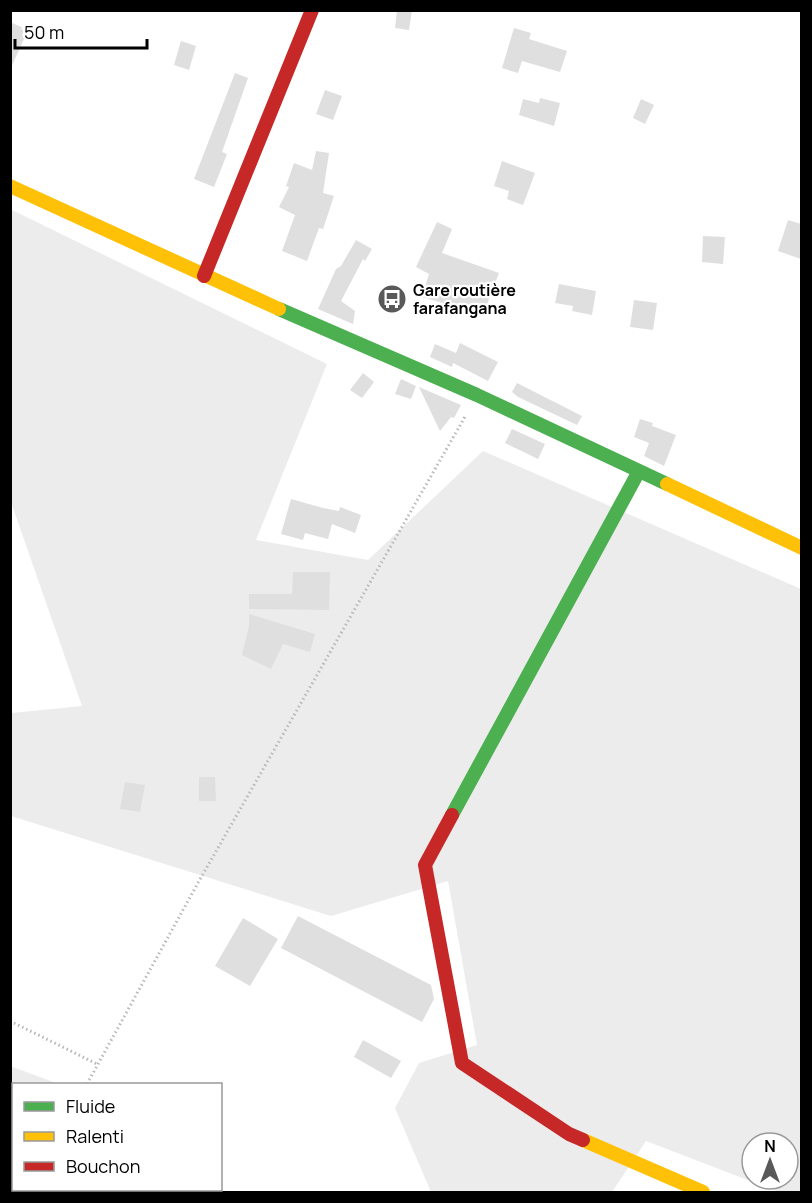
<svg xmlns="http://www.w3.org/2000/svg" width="812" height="1203" viewBox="0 0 812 1203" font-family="Manrope,sans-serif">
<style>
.green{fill:#ececec;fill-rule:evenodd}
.building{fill:#dfdfdf}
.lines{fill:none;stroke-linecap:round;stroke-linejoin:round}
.path{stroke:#b9b9b9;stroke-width:3;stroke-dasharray:1.5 3;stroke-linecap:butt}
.fast{stroke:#4caf50;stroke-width:14}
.slow{stroke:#ffc107;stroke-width:14}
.jam{stroke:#c62828;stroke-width:14}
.labels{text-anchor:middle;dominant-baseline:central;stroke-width:4.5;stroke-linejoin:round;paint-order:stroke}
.poi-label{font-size:16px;font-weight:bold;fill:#000;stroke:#fff;text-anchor:start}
</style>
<rect width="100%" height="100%" fill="#fff"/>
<!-- green -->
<path class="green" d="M 10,209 L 327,364 L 256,540 L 368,560 L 483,451 L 801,589 L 801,1192 L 779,1192 L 646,1141 L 612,1192 L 431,1192 L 395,1108 L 419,1063 L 477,1045 L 448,881 L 331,916 L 11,816 L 11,713 L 82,706 L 11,502 ZM 752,1143 L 788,1143 L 788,1179 L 752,1179 Z
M 10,1066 L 59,1084 L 14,1084 L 14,1190 L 82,1190 L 81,1192 L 11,1192 Z"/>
<!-- building -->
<path class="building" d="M 397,10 L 412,10 L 409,30 L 395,28 Z
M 10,22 L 28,30 L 10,70 Z
M 514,28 L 531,33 L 529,39 L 567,51 L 560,72 L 522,61 L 518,73 L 502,68 Z
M 181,41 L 196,46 L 189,70 L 174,65 Z
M 235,73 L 248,78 L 222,152 L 227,154 L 214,187 L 194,179 Z
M 325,90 L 342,96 L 333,120 L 316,114 Z
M 540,98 L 560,103 L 554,126 L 519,115 L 523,99 L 539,103 Z
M 641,99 L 654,105 L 645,124 L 633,118 Z
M 316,151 L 329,153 L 323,193 L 334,196 L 323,229 L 319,228 L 307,261 L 282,251 L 295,215 L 279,207 L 289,187 L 286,186 L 294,163 L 312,170 Z
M 502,161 L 535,173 L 523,205 L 507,199 L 509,191 L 494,186 Z
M 788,220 L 801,224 L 801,259 L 778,251 Z
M 437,222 L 452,229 L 442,253 L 499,273 L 483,315 L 422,297 L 429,274 L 416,267 Z
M 703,236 L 725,237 L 723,264 L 702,262 Z
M 356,240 L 372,249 L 365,261 L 363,259 L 341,301 L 355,311 L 353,324 L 318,309 L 336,269 L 341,266 Z
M 559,284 L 596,291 L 592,315 L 572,311 L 573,306 L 555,303 Z
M 634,300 L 657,303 L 653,330 L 630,327 Z
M 460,343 L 498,362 L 488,381 L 453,363 L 452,367 L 430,357 L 435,344 L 456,353 Z
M 363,373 L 374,382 L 362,398 L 350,390 Z
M 401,379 L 416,386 L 411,399 L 395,394 Z
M 517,383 L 582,416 L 577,425 L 518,397 L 512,392 Z
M 419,387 L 461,405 L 454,418 L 451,417 L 440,431 Z
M 640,419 L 653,423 L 652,426 L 676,435 L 664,466 L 644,456 L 649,443 L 634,437 Z
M 512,429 L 545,444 L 538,459 L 505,443 Z
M 291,499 L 323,508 L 339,511 L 340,507 L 361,515 L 355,533 L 332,524 L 328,539 L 305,533 L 303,540 L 281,534 Z
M 293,572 L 330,572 L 329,610 L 249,609 L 249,594 L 292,594 Z
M 249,614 L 315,634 L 310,652 L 283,644 L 271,669 L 242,655 L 249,626 Z
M 199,777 L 215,777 L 216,801 L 199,801 Z
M 125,782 L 145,785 L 140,812 L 120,809 Z
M 298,916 L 431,985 L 434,999 L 422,1022 L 281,948 Z
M 243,918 L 278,939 L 250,986 L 215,966 Z
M 363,1040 L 401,1061 L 391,1078 L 354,1057 Z"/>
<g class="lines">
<!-- path -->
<path class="path" d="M 10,1021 L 97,1064
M 87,1084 L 199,881 L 466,415
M 27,1192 L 29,1190"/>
<!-- fast -->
<path class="fast" d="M 279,309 L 477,395 L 667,484
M 452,815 L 639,471"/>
<!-- slow -->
<path class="slow" d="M 10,186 L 279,309
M 667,484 L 802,548
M 583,1140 L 703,1192"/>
<!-- jam -->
<path class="jam" d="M 204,276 L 312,10
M 452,815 L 425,865 L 462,1063 L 569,1134 L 583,1140"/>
</g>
<!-- icons -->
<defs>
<g id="bus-disc" transform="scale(1.5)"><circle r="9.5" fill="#595959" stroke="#fff"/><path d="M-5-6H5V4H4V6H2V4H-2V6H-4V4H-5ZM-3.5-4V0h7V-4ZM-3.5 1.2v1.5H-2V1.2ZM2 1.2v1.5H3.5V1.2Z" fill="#fff"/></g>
</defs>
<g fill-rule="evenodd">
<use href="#bus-disc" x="392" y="299"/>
</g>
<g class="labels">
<!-- poi labels -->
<g class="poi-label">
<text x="413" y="290">Gare routière<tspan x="413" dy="18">farafangana</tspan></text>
</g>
</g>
<!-- border -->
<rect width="812" height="1203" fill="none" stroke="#000000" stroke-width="24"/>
<!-- legend -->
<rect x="12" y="1083" width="210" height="108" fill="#ffffff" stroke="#999999" stroke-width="1.5"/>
<rect x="24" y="1102" width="30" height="9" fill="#4caf50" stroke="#999999" stroke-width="1.5"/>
<text x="66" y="1113" font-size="18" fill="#000000">Fluide</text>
<rect x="24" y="1132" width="30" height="9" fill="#ffc107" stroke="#999999" stroke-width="1.5"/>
<text x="66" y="1143" font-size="18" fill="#000000">Ralenti</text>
<rect x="24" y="1162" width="30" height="9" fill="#c62828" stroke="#999999" stroke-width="1.5"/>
<text x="66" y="1173" font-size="18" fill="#000000">Bouchon</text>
<!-- north arrow -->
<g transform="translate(770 1161)"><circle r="28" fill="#ffffff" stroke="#999999" stroke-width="1.5"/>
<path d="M0-4.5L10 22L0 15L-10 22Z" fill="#595959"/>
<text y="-9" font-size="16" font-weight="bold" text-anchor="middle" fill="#000000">N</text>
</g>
<!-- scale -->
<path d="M15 39v9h132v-9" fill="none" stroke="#000000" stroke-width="3"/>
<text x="24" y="39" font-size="18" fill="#000000" stroke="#ffffff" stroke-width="4.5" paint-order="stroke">50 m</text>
</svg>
